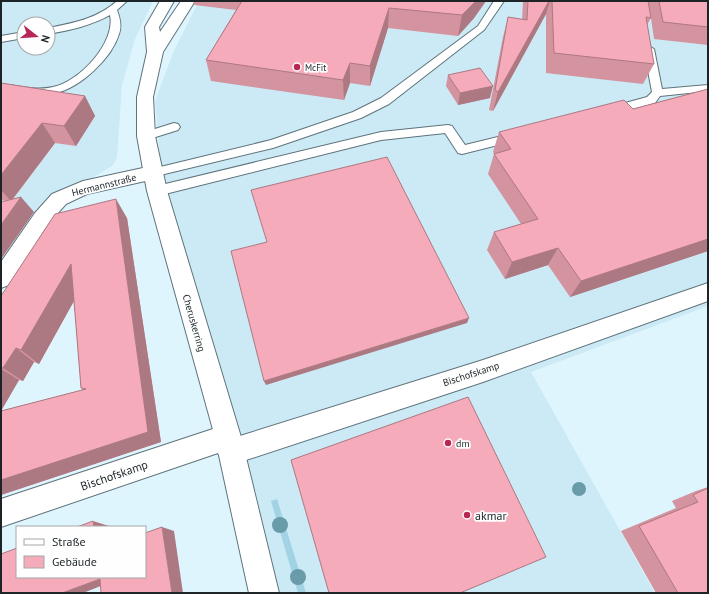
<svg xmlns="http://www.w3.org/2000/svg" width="709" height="594" viewBox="0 0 709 594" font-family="'PT Sans',sans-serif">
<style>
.built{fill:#cbeaf5;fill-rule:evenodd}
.green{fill:#a2d3e5}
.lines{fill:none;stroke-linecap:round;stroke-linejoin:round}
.lane-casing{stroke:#5f737b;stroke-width:2}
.street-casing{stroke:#5f737b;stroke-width:2}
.secondary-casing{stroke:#5f737b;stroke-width:2}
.lane{fill:#fff;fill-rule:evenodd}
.street{fill:#fff;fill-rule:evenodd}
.secondary{fill:#fff;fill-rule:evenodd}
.tree{fill:#699ba9}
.wall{fill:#d3939f;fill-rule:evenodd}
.shaded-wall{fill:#ac7882}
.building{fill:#f5abb9;stroke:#ac7882}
.poi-dot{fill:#b62756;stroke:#fefefe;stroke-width:1.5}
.labels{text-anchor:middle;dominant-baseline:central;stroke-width:3.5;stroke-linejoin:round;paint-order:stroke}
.far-poi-label{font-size:9px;fill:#1c2427;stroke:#fefefe;text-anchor:start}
.street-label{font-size:10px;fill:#1c2427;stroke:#fefefe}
.poi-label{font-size:10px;fill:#1c2427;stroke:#fefefe;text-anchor:start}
.near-street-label{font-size:12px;fill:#1c2427;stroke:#fefefe}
.near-poi-label{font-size:12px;fill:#1c2427;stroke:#fefefe;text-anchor:start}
</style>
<rect width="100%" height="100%" fill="#dff5fe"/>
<!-- built -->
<path class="built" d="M 1,1 L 153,1 L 135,39 L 122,85 L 117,158 L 112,166 L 65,194 L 1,276 ZM 24,24 L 48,24 L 48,48 L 24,48 Z
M 199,1 L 708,1 L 708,306 L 531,372 L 655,593 L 268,593 L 161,194 L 160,157 L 155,101 L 173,53 Z"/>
<!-- green -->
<path class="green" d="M 277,499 L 306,593 L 298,593 L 271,501 Z"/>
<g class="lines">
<!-- lane casing -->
<g class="lane-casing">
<path id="lane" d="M 117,1 L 127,1 L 117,10 C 120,18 122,26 119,34 C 112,58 80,88 56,93 C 38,97 19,93 1,90 L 1,84 C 18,86 36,91 53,87 C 79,82 116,43 110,15 C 91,26 69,30 48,34 L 48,28 C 73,23 97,19 117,1 Z
M 494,1 L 504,1 L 484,30 L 389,104 L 361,118 L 273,148 L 152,177 L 148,176 L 146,173 L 148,170 L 152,169 L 271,140 L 353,112 L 381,98 L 478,26 Z
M 24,32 L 24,38 L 1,42 L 1,36 Z
M 649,46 L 654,49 L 662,89 L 708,85 L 708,91 L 660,96 L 655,103 L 611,115 L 607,114 L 606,111 L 607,108 L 647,97 L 652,92 L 644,49 Z
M 174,123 L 178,124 L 180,127 L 178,130 L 146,140 L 142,139 L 140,136 L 142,133 Z
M 448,125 L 452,126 L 465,145 L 514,133 L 518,134 L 520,137 L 518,140 L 462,154 L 458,153 L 445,133 L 381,140 L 157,196 L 153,194 L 151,191 L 153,188 L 157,186 L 381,132 Z"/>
</g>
<!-- street casing -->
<g class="street-casing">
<path id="street" d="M 152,166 L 159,168 L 161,173 L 159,178 L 87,194 L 66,204 L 49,223 L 9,285 L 1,288 L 1,262 L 35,213 L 52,194 L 83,181 Z
M 708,283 L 708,301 L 483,382 L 231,465 L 222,461 L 218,453 L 1,527 L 1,499 L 228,424 L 237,428 L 240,436 L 483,360 Z"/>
</g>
<!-- secondary casing -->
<g class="secondary-casing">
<path id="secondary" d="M 160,1 L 174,1 L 159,27 L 160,32 L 181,1 L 195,1 L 163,52 L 153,97 L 155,136 L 167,191 L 241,437 L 279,593 L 249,593 L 215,437 L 147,191 L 137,136 L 137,97 L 147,52 L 145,27 Z"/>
</g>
<!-- lane -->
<use href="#lane" class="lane"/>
<!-- street -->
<use href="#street" class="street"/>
<!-- secondary -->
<use href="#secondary" class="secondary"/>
</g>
<!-- trees -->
<g class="tree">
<circle cx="579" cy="489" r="7"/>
<circle cx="280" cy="525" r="8"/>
<circle cx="298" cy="577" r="8"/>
</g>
<!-- wall -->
<path class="wall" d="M 193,1 L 486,1 L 474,18 L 458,36 L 388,28 L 370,86 L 350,83 L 344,100 L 211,81 L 206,60 L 236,10 L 194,5 Z
M 523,1 L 708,1 L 708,45 L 654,39 L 651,18 L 647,25 L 654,64 L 643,84 L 546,73 L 546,14 L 493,111 L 489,110 L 503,37 L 508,17 L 522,20 Z
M 448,75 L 490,98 L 458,105 L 446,86 Z
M 1,83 L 85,96 L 95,116 L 76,146 L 55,143 L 13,199 L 34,212 L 1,259 L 1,202 L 7,201 L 1,200 Z
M 708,89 L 708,251 L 570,297 L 548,265 L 505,279 L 487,250 L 494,232 L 521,224 L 488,174 L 494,154 L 493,152 L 499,132 L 633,109 Z
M 127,218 L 161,442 L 1,495 L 1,296 ZM 74,301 L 81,388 L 83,390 L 1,411 L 19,380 L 23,381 L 34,362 L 39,364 Z
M 708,487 L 708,593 L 656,593 L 621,531 L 676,508 L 672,501 L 696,491 Z"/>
<!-- shaded-wall -->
<path class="shaded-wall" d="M 476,1 L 486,1 L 474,18 L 458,36 L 462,15 Z
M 549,1 L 550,1 L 546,14 L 493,111 L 498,92 Z
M 389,8 L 388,28 L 370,86 L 370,66 Z
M 350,63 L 350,83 L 344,100 L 343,80 Z
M 493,86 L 490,98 L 458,105 L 460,93 Z
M 85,96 L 95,116 L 76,146 L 64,126 Z
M 42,123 L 55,143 L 11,201 L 1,190 L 1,175 Z
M 21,197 L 34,212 L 1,259 L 1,225 Z
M 116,199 L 127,218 L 161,442 L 1,495 L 1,480 L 148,432 Z
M 708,239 L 708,251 L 570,297 L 581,281 Z
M 558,248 L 548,265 L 505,279 L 512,262 Z
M 71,264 L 85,281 L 39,364 L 21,350 Z
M 469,318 L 467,323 L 266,385 L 264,381 Z
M 16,348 L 34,362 L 23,381 L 3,368 Z
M 1,369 L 19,380 L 1,411 Z
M 93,521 L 109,526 L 109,527 L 94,527 Z
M 162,527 L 174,531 L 183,593 L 172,593 Z
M 100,579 L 116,580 L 83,593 L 62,593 Z"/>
<!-- building -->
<path class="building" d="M 242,1 L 476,1 L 462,15 L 389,8 L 370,66 L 350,63 L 343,80 L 206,60 Z
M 528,1 L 549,1 L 498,92 L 495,90 L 508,17 L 527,20 Z
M 552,1 L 648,1 L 651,18 L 646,17 L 654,64 L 554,53 Z
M 659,1 L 708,1 L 708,27 L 663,22 Z
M 480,68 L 493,86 L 460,93 L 448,75 Z
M 1,83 L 85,96 L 64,126 L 42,123 L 1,175 Z
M 708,89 L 708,239 L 581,281 L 558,248 L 512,262 L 494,232 L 538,219 L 494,154 L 511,149 L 499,132 L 624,100 L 633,109 Z
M 387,157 L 469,318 L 264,381 L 231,251 L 267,242 L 251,190 Z
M 21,197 L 1,225 L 1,202 Z
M 116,199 L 148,432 L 1,480 L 1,411 L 86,389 L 81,388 L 71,264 L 21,350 L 16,348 L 3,368 L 1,368 L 1,296 L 55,214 Z
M 468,397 L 546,557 L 460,593 L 329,593 L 291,460 Z
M 708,488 L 708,593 L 678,593 L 639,526 L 698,502 L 693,495 Z
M 93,521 L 94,527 L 77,527 Z
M 162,527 L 172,593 L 101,593 L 100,579 L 62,593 L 1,593 L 1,554 L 17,548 L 17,577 L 145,577 L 145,533 Z"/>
<!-- markers -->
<g class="poi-dot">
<circle cx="297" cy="67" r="4"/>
<circle cx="448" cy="443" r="4"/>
<circle cx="467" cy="515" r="4"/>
</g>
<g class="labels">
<!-- far-poi labels -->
<g class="far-poi-label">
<text x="305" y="67">McFit</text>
</g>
<!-- street labels -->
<g class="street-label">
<text transform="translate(104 185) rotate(-14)">Hermannstraße</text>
<text transform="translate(194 323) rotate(74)">Cheruskerring</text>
<text transform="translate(471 374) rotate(-18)">Bischofskamp</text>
</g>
<!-- poi labels -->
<g class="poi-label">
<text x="456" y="443">dm</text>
</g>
<!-- near-street labels -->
<g class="near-street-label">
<text transform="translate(114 475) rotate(-19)">Bischofskamp</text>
</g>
<!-- near-poi labels -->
<g class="near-poi-label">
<text x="475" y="515">akmar</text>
</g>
</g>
<!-- border -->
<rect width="709" height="594" fill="none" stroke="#1c2427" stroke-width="4"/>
<!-- legend -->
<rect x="16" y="526" width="130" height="52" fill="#fefefe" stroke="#a4a7a8"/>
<rect x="24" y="539" width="20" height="6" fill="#ffffff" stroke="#a4a7a8"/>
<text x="52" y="546" font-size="12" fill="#1c2427">Straße</text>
<rect x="24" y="556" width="20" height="12" fill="#f5abb9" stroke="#a4a7a8"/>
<text x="52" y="566" font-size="12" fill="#1c2427">Gebäude</text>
<!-- north arrow -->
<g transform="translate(36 36) rotate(107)"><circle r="19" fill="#fefefe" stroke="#a4a7a8"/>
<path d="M0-3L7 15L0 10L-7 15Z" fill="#b62756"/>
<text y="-6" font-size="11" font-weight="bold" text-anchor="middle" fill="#1c2427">N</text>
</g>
</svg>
